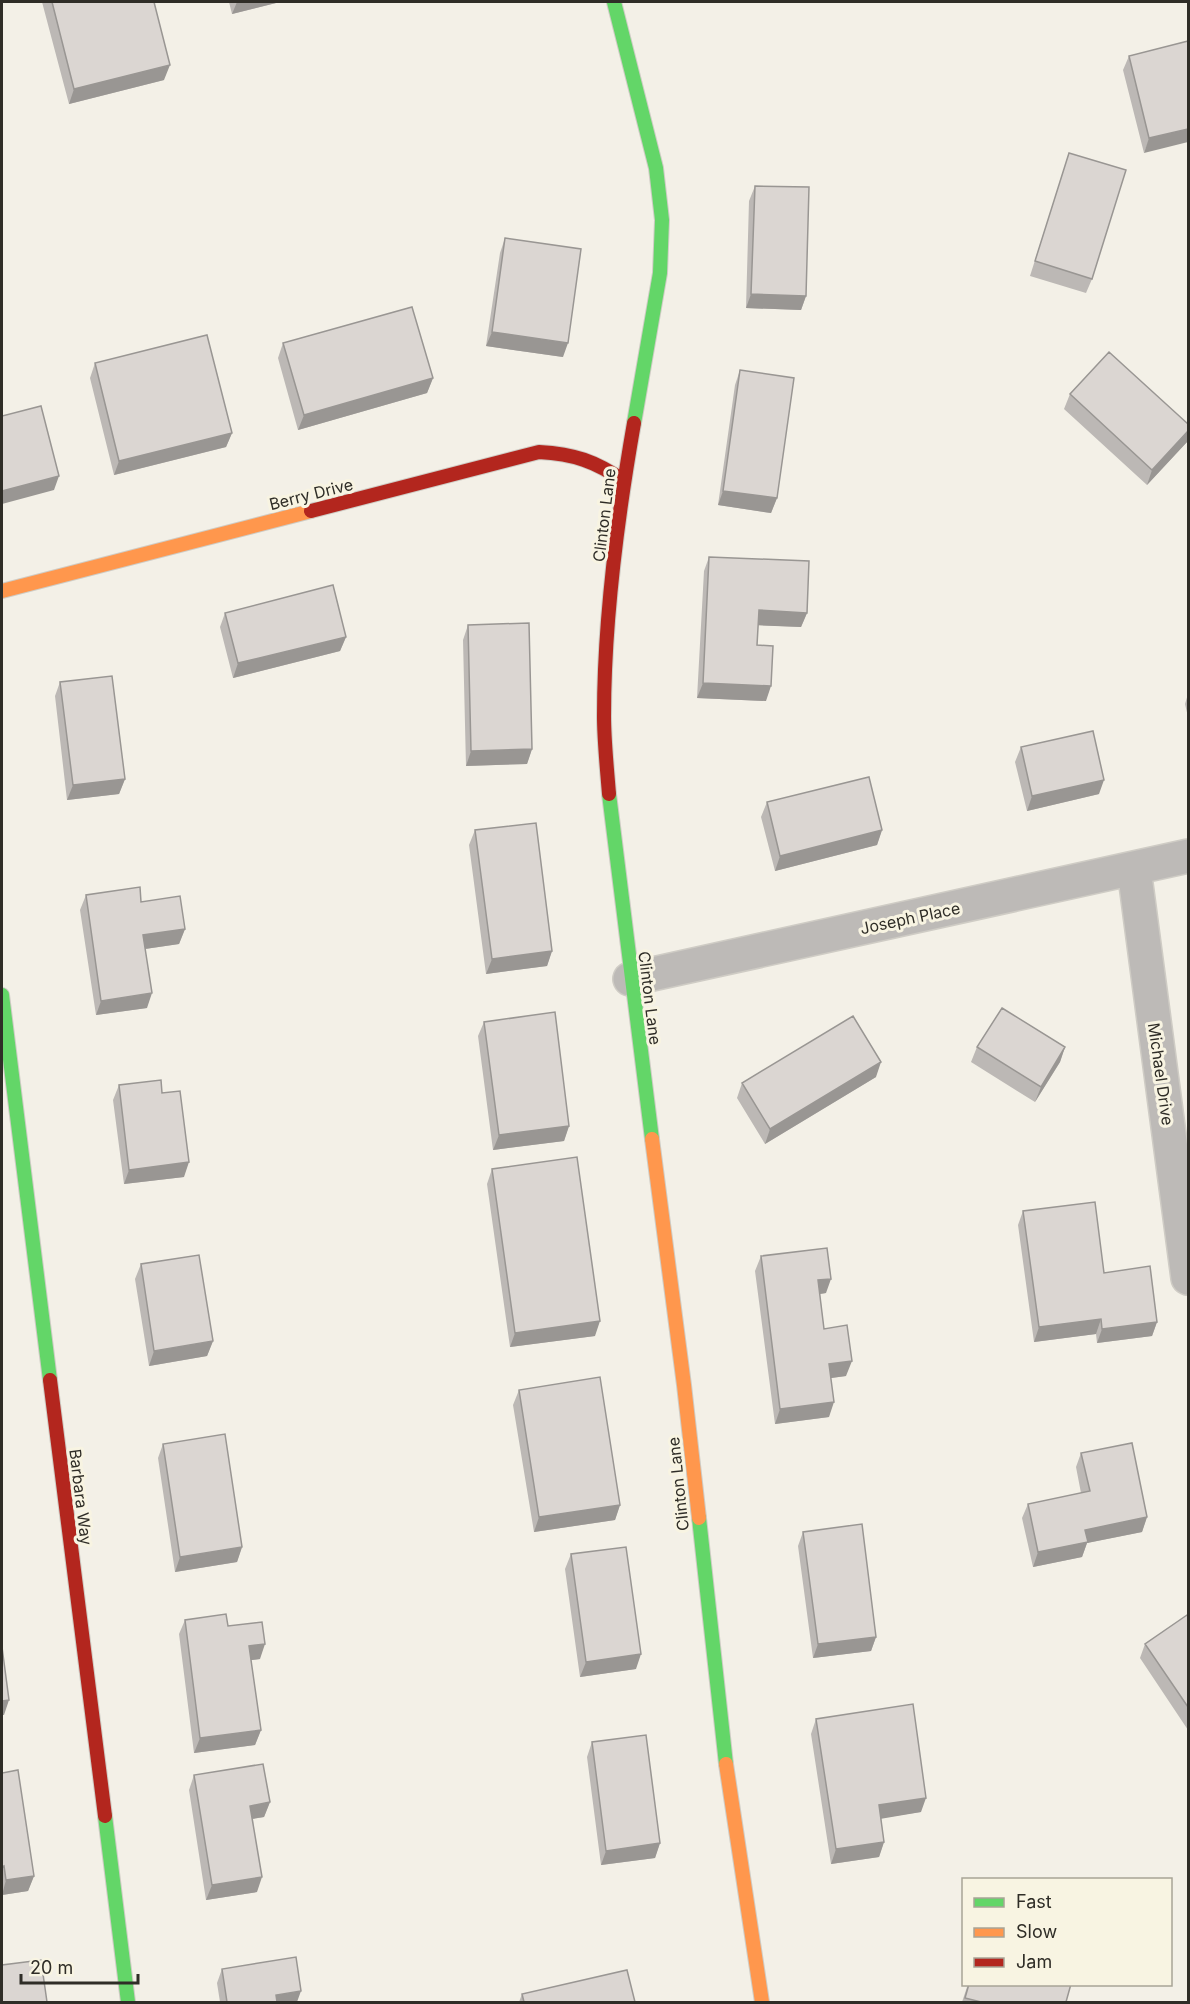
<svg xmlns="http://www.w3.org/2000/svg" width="1190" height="2004" viewBox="0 0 1190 2004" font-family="Inter,sans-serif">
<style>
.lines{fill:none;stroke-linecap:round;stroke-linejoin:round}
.street-casing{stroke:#cfccc5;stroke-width:36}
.fast-casing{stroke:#cfccc5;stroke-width:16}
.slow-casing{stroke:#cfccc5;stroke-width:16}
.jam-casing{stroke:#cfccc5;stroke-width:16}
.street{stroke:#bdbab7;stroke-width:33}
.fast{stroke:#63d668;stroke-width:14}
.slow{stroke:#ff974d;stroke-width:14}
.jam{stroke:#b3261e;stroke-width:14}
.wall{fill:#bcb8b5}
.shaded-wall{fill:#999693}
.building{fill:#dbd6d2;stroke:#999693;stroke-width:1.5}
.labels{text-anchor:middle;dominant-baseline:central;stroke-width:6;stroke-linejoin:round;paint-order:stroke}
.street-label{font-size:16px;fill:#2f2d27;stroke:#f8f4e2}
</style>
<rect width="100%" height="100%" fill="#f3f0e7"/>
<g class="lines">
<!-- street casing -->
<g class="street-casing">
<path id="street" d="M 1134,869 L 1188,1278
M 630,979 L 1188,856"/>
</g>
<!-- fast casing -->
<g class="fast-casing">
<path id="fast" d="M 614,2 L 656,168 L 662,220 L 660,273 L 634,423
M 609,794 L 652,1139
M 2,995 L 50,1380
M 699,1518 L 726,1764
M 105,1816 L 128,2002"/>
</g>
<!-- slow casing -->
<g class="slow-casing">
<path id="slow" d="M 2,591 L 311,511
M 652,1139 L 684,1385 L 699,1518
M 726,1764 L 762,2002"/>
</g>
<!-- jam casing -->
<g class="jam-casing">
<path id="jam" d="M 311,511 L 539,452 C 574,454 595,461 624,481
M 609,794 C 607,768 604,741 604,716 C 604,618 617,520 634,423
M 50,1380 L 105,1816"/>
</g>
<!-- street -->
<use href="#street" class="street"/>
<!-- fast -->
<use href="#fast" class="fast"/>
<!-- slow -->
<use href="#slow" class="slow"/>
<!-- jam -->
<use href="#jam" class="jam"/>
</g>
<!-- wall -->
<path class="wall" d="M 42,2 L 154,2 L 164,80 L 69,104 Z
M 229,2 L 280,2 L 232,14 Z
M 1188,41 L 1144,153 L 1123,70 L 1129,56 Z
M 1069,153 L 1092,279 L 1086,293 L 1030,276 Z
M 755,186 L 806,296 L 801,310 L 746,308 L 749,201 Z
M 505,238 L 563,357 L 486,346 L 500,253 Z
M 283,343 L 433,378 L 427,393 L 298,430 L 278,358 Z
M 95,363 L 232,433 L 226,447 L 114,475 L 90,378 Z
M 740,370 L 777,498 L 771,513 L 718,505 L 735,385 Z
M 1070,394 L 1187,442 L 1147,485 L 1064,409 Z
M 709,557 L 807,613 L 801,627 L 758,625 L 757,645 L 766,701 L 697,698 L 704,571 Z
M 225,613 L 346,637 L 340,651 L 233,678 L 220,627 Z
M 468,625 L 532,749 L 527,764 L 466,766 L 463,640 Z
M 60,682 L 125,779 L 119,794 L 67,800 L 55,696 Z
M 1188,694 L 1188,717 L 1185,704 Z
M 1021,747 L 1099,794 L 1027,811 L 1015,762 Z
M 767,802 L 882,830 L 877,845 L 775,871 L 761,817 Z
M 475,830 L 552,951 L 547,966 L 486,974 L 469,845 Z
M 86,895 L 141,902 L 185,929 L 179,944 L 145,949 L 147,1008 L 96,1015 L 80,910 Z
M 484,1022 L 569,1126 L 564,1141 L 493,1150 L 478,1036 Z
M 977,1047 L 1065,1047 L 1060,1062 L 1035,1102 L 971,1062 Z
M 876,1077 L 765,1144 L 737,1098 L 742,1083 Z
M 119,1085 L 184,1177 L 124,1184 L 113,1100 Z
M 492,1169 L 595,1336 L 510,1347 L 487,1184 Z
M 1023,1211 L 1104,1273 L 1157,1322 L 1152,1336 L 1097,1343 L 1096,1334 L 1034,1342 L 1018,1225 Z
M 761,1256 L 826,1293 L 820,1294 L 824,1329 L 846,1376 L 831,1378 L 829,1417 L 775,1424 L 755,1271 Z
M 141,1264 L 213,1341 L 207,1356 L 149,1366 L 135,1279 Z
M 519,1390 L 620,1505 L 615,1520 L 534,1532 L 513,1405 Z
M 163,1444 L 242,1547 L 237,1562 L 175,1572 L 158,1458 Z
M 1081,1453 L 1147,1517 L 1142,1532 L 1087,1543 L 1082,1557 L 1033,1567 L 1022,1518 L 1028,1504 L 1081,1493 L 1076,1467 Z
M 803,1532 L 876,1637 L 871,1651 L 813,1658 L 798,1546 Z
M 571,1554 L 636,1669 L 580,1677 L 565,1569 Z
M 1188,1617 L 1188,1730 L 1140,1658 L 1145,1644 Z
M 185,1620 L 228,1626 L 260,1659 L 251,1660 L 261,1730 L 255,1745 L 194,1753 L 179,1634 Z
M 816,1719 L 921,1812 L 881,1818 L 884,1842 L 879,1857 L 831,1864 L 811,1734 Z
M 592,1742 L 660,1843 L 655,1858 L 601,1865 L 587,1757 Z
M 2,1773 L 34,1876 L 28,1891 L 2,1895 Z
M 194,1775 L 270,1802 L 264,1817 L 253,1819 L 257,1892 L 206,1900 L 189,1790 Z
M 222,1969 L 297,2002 L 220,2002 L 217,1983 Z
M 968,1984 L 1071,1984 L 1066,2002 L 962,2002 Z
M 522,1994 L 635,2002 L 519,2002 Z"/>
<!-- shaded-wall -->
<path class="shaded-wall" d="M 237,2 L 280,2 L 232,14 Z
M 170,65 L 164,80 L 69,104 L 74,89 Z
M 1188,129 L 1188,142 L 1144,153 L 1149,138 Z
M 751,294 L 806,296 L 801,310 L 746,308 Z
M 492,332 L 568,343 L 563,357 L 486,346 Z
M 433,378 L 427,393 L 298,430 L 304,415 Z
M 1188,431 L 1188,437 L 1187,442 L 1147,485 L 1152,470 Z
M 232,433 L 226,447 L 114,475 L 119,461 Z
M 59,476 L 54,490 L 2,504 L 2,491 Z
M 723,491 L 777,498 L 771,513 L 718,505 Z
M 759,610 L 807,613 L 801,627 L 753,625 Z
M 346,637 L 340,651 L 233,678 L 238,663 Z
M 703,683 L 771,686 L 766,701 L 697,698 Z
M 532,749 L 527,764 L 466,766 L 471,751 Z
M 125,779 L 119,794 L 67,800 L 73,785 Z
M 1104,780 L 1099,794 L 1027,811 L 1032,796 Z
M 882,830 L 877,845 L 775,871 L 780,856 Z
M 185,929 L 179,944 L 138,950 L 143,935 Z
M 552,951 L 547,966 L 486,974 L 492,959 Z
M 152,993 L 147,1008 L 96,1015 L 101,1001 Z
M 1065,1047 L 1060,1062 L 1035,1102 L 1041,1087 Z
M 881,1062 L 876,1077 L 765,1144 L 770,1129 Z
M 569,1126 L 564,1141 L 493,1150 L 499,1135 Z
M 189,1162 L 184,1177 L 124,1184 L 129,1170 Z
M 831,1279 L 826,1293 L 813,1295 L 818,1280 Z
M 1101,1319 L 1096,1334 L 1034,1342 L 1039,1327 Z
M 600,1321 L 595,1336 L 510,1347 L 515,1333 Z
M 1157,1322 L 1152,1336 L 1097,1343 L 1102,1329 Z
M 213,1341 L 207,1356 L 149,1366 L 154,1351 Z
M 852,1361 L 846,1376 L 824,1379 L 829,1364 Z
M 834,1402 L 829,1417 L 775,1424 L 780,1409 Z
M 620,1505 L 615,1520 L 534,1532 L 539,1517 Z
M 1147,1517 L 1142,1532 L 1087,1543 L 1082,1557 L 1033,1567 L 1038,1552 L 1085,1530 Z
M 242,1547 L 237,1562 L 175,1572 L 180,1557 Z
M 876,1637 L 871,1651 L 813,1658 L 818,1644 Z
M 265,1644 L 260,1659 L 244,1661 L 249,1646 Z
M 641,1654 L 636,1669 L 580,1677 L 586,1662 Z
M 9,1700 L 4,1715 L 2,1715 L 2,1701 Z
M 261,1730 L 255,1745 L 194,1753 L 200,1738 Z
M 926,1798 L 921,1812 L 874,1820 L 879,1805 Z
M 270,1802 L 264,1817 L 245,1820 L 250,1806 Z
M 884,1842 L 879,1857 L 831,1864 L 836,1849 Z
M 660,1843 L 655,1858 L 601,1865 L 606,1851 Z
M 34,1876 L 28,1891 L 2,1895 L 6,1880 Z
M 262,1877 L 257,1892 L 206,1900 L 212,1885 Z
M 301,1991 L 297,2002 L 273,2002 L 276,1995 Z"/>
<!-- building -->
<path class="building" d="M 52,2 L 154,2 L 170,65 L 74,89 Z
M 1188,41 L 1188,129 L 1149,138 L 1129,56 Z
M 1069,153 L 1126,170 L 1092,279 L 1035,261 Z
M 755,186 L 809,187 L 806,296 L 751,294 Z
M 505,238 L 581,249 L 568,343 L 492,332 Z
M 412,307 L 433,378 L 304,415 L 283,343 Z
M 207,335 L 232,433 L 119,461 L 95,363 Z
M 1109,352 L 1188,424 L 1188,431 L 1152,470 L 1070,394 Z
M 740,370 L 794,378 L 777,498 L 723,491 Z
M 41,406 L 59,476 L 2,491 L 2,416 Z
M 709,557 L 809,561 L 807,613 L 759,610 L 757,645 L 773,646 L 771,686 L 703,683 Z
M 333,585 L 346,637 L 238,663 L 225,613 Z
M 529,623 L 532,749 L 471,751 L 468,625 Z
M 112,676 L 125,779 L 73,785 L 60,682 Z
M 1093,731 L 1104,780 L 1032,796 L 1021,747 Z
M 869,777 L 882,830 L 780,856 L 767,802 Z
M 536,823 L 552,951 L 492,959 L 475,830 Z
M 140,887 L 141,902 L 180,896 L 185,929 L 143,935 L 152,993 L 101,1001 L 86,895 Z
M 1002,1008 L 1065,1047 L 1041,1087 L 977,1047 Z
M 555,1012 L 569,1126 L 499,1135 L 484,1022 Z
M 853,1016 L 881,1062 L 770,1129 L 742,1083 Z
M 161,1080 L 162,1093 L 180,1091 L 189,1162 L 129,1170 L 119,1085 Z
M 577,1157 L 600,1321 L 515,1333 L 492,1169 Z
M 1095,1202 L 1104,1273 L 1150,1266 L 1157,1322 L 1102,1329 L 1101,1319 L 1039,1327 L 1023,1211 Z
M 827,1248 L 831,1279 L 818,1280 L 824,1329 L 847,1325 L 852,1361 L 829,1364 L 834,1402 L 780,1409 L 761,1256 Z
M 199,1255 L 213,1341 L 154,1351 L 141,1264 Z
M 600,1377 L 620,1505 L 539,1517 L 519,1390 Z
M 225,1434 L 242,1547 L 180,1557 L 163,1444 Z
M 1132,1443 L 1147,1517 L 1085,1530 L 1088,1542 L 1038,1552 L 1028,1504 L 1090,1491 L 1081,1453 Z
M 862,1524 L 876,1637 L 818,1644 L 803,1532 Z
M 626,1547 L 641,1654 L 586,1662 L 571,1554 Z
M 226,1614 L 228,1626 L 262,1622 L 265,1644 L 249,1646 L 261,1730 L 200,1738 L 185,1620 Z
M 1187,1615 L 1188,1617 L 1188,1707 L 1145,1644 Z
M 2,1647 L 9,1700 L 2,1701 Z
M 913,1704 L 926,1798 L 879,1805 L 884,1842 L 836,1849 L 816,1719 Z
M 646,1735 L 660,1843 L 606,1851 L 592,1742 Z
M 263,1764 L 270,1802 L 250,1806 L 262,1877 L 212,1885 L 194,1775 Z
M 18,1770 L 34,1876 L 6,1880 L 4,1866 L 2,1867 L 2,1773 Z
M 296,1957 L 301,1991 L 276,1995 L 277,2002 L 227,2002 L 222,1969 Z
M 41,1960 L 47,2002 L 2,2002 L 2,1965 Z
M 627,1970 L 635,2002 L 524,2002 L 522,1994 Z
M 969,1984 L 1071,1984 L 1066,2002 L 981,2002 L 965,1998 Z"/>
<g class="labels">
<!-- street labels -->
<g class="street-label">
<text transform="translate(311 494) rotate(-14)">Berry Drive</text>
<text transform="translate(604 515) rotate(-83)">Clinton Lane</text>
<text transform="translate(910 918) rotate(-12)">Joseph Place</text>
<text transform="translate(650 998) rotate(83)">Clinton Lane</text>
<text transform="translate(1161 1074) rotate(82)">Michael Drive</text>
<text transform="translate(678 1484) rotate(-96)">Clinton Lane</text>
<text transform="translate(81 1497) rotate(83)">Barbara Way</text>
</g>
</g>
<!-- border -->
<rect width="1190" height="2004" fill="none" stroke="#2f2d27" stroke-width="6"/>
<!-- legend -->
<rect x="962" y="1878" width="210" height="108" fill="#f8f4e2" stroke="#a8a497" stroke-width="1.5"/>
<rect x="974" y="1898" width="30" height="9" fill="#63d668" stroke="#a8a497" stroke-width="1.5"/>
<text x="1016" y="1908" font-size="18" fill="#2f2d27">Fast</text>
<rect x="974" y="1928" width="30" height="9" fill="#ff974d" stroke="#a8a497" stroke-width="1.5"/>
<text x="1016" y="1938" font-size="18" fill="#2f2d27">Slow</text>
<rect x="974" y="1958" width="30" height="9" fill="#b3261e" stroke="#a8a497" stroke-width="1.5"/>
<text x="1016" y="1968" font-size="18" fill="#2f2d27">Jam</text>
<!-- scale -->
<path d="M21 1974v9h117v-9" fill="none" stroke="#2f2d27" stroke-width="3"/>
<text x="30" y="1974" font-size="18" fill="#2f2d27" stroke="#f8f4e2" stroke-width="4.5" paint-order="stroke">20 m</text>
</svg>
